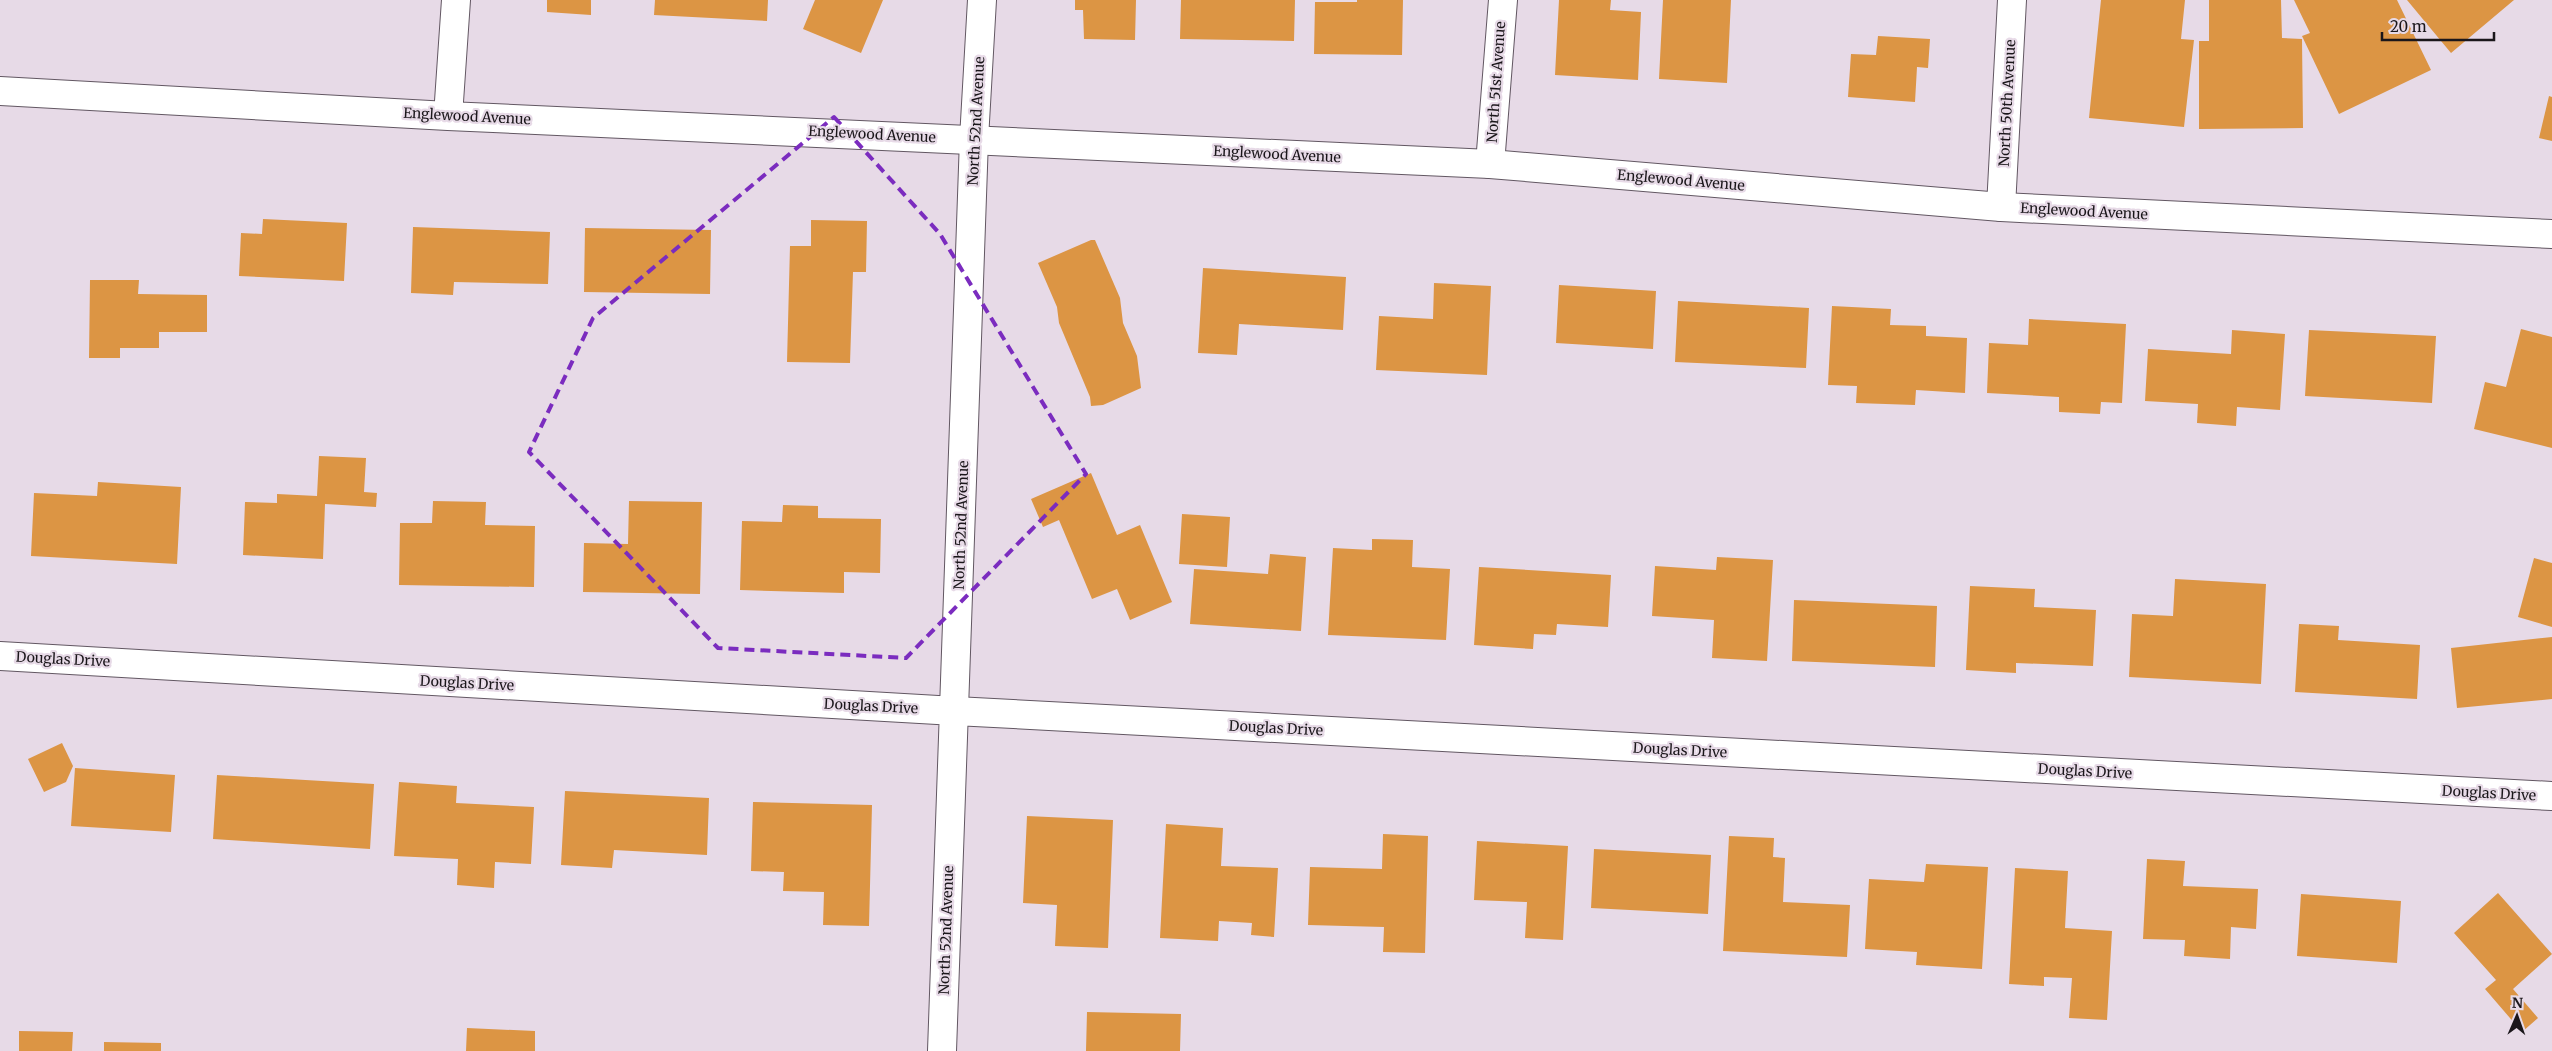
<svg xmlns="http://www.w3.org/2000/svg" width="2552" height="1051" viewBox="0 0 2552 1051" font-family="Merriweather,serif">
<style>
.building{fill:#dc9544}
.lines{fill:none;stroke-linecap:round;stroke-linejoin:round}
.street-casing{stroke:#625762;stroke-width:30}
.secondary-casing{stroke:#625762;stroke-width:30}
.street{stroke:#fff;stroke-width:28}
.secondary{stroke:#fff;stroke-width:28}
.marked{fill:none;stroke:#7b2cbf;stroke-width:4;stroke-dasharray:10 6;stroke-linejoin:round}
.labels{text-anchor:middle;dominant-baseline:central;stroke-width:4.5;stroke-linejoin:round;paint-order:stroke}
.street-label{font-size:14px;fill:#1a161a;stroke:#e7dae7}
</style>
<rect width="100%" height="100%" fill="#e7dae7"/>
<!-- building -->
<path class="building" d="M 547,0 L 591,0 L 591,15 L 547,12 Z
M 655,0 L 768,0 L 767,21 L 654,15 Z
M 815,0 L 883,0 L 861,53 L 803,29 Z
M 1075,0 L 1136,0 L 1135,40 L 1084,39 L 1083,10 L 1075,10 Z
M 1181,0 L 1295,0 L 1294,41 L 1180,39 Z
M 1357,0 L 1403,0 L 1402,55 L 1314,54 L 1315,2 L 1357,2 Z
M 1559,0 L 1611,0 L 1610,10 L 1641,12 L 1638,80 L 1555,75 Z
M 1663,0 L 1731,0 L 1727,83 L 1659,79 Z
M 2101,0 L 2185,0 L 2181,39 L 2194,40 L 2184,127 L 2089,118 Z
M 2209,0 L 2281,0 L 2282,38 L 2302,39 L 2303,128 L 2199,129 L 2199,41 L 2209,41 Z
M 2294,0 L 2397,0 L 2431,70 L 2339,114 L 2302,36 L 2310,33 Z
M 2407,0 L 2514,0 L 2451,53 Z
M 1878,36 L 1930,39 L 1928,68 L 1917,67 L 1915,102 L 1848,97 L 1851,54 L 1876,55 Z
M 2549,96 L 2552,97 L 2552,141 L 2539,138 Z
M 263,219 L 347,223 L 344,281 L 239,276 L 241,233 L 262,234 Z
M 811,220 L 867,221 L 866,272 L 853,272 L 850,363 L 787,362 L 790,246 L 811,246 Z
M 413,227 L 550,232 L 548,284 L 454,282 L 453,295 L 411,293 Z
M 585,228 L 711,230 L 710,294 L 584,292 Z
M 1091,240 L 1095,240 L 1120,298 L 1123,323 L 1137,356 L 1141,388 L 1103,405 L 1091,406 L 1090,397 L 1059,323 L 1057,307 L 1038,263 Z
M 1203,268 L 1346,277 L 1343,330 L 1239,324 L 1237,355 L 1198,353 Z
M 90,280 L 139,280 L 138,294 L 207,295 L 207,332 L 159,332 L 159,348 L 120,348 L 120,358 L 89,358 Z
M 1434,283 L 1491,286 L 1487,375 L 1376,370 L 1379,316 L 1433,319 Z
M 1559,285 L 1656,291 L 1653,349 L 1556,343 Z
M 1678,301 L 1809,308 L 1806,368 L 1675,362 Z
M 1832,306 L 1891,309 L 1890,325 L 1926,326 L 1926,336 L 1967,338 L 1965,393 L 1916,390 L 1915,405 L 1856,403 L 1857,386 L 1828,385 Z
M 2029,319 L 2126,324 L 2122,403 L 2101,402 L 2100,414 L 2059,412 L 2059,397 L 1987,393 L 1989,343 L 2028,345 Z
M 2521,329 L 2552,337 L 2552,448 L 2474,429 L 2485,382 L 2506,387 Z
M 2232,330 L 2285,334 L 2280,410 L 2237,407 L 2236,426 L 2197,423 L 2198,404 L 2145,401 L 2148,349 L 2231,354 Z
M 2309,330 L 2436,336 L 2432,403 L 2305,396 Z
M 319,456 L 366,458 L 364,492 L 377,493 L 376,507 L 325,504 L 323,559 L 243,555 L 245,502 L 277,503 L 277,494 L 317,496 Z
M 1091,473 L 1117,535 L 1140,525 L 1172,602 L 1130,620 L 1117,589 L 1092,599 L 1059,520 L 1043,527 L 1031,499 Z
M 98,482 L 181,487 L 177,564 L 31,556 L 34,493 L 97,496 Z
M 433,501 L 486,502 L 485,525 L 535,526 L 534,587 L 399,585 L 400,523 L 432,523 Z
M 629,501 L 702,502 L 700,594 L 583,592 L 584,543 L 628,544 Z
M 783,505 L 818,506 L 818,518 L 881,519 L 880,573 L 844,572 L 844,593 L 740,590 L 742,521 L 782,522 Z
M 1182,514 L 1230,517 L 1227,567 L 1179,564 Z
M 1372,539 L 1413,540 L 1412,567 L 1450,569 L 1446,640 L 1328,635 L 1333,548 L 1372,550 Z
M 1270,554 L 1306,557 L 1301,631 L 1190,624 L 1194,569 L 1268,574 Z
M 1717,557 L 1773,560 L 1767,661 L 1712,658 L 1714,620 L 1652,616 L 1655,566 L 1716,570 Z
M 2534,558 L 2552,563 L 2552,627 L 2518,617 Z
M 1479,567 L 1611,575 L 1608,627 L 1557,624 L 1556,635 L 1534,634 L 1533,649 L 1474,645 Z
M 2175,579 L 2266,584 L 2261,684 L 2129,677 L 2132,614 L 2173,616 Z
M 1970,586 L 2035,589 L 2034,607 L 2096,610 L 2093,666 L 2016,663 L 2016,673 L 1966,670 Z
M 1794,600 L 1937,606 L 1935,667 L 1792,661 Z
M 2299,624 L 2339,626 L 2338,640 L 2420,645 L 2417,699 L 2295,692 Z
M 2552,637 L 2552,699 L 2457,708 L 2451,648 Z
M 62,743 L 73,766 L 66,782 L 44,792 L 28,759 Z
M 75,768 L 175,775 L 171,832 L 71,826 Z
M 217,775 L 374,784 L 370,849 L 213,839 Z
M 399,782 L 457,786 L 456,803 L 534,807 L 531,864 L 495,862 L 494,888 L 457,885 L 458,859 L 394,856 Z
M 565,791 L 709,798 L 707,855 L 614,850 L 612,868 L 561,865 Z
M 753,802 L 872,805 L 869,926 L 823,925 L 824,892 L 783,891 L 784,872 L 751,871 Z
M 1027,816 L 1113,820 L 1108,948 L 1055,946 L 1057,905 L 1023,903 Z
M 1166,824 L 1223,828 L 1221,866 L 1278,868 L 1274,937 L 1251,935 L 1252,923 L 1219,921 L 1218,941 L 1160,938 Z
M 1383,834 L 1428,836 L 1425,953 L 1383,952 L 1384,927 L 1308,925 L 1310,867 L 1382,869 Z
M 1729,836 L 1774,838 L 1773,857 L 1785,858 L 1783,902 L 1850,905 L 1847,957 L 1723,951 Z
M 1477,841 L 1568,846 L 1563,940 L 1525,938 L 1527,902 L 1474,900 Z
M 1594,849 L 1711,855 L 1708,914 L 1591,908 Z
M 2147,859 L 2185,861 L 2183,886 L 2258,889 L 2256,929 L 2231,927 L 2230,959 L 2184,956 L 2185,940 L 2143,939 Z
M 1926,864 L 1988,867 L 1982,969 L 1916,965 L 1917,952 L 1865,949 L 1869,879 L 1924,882 Z
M 2015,868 L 2068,871 L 2065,928 L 2112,931 L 2107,1020 L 2069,1018 L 2072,978 L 2044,977 L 2044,986 L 2009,984 Z
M 2498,893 L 2552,954 L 2513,989 L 2538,1018 L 2522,1032 L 2485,989 L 2496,980 L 2454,933 Z
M 2301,894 L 2401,901 L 2397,963 L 2297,956 Z
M 1087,1012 L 1181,1014 L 1180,1051 L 1086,1051 Z
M 467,1028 L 535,1031 L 535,1051 L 466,1051 Z
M 19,1031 L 73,1032 L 72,1051 L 19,1051 Z
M 104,1042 L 161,1043 L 161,1051 L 104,1051 Z"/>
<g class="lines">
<!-- street casing -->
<g class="street-casing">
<path id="street" d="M 1490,164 L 1503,0
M 2001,207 L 2012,0
M 0,656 L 955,711 L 2552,796
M 942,1051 L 974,139 L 982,0"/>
</g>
<!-- secondary casing -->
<g class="secondary-casing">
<path id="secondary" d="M 0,91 L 448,116 L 1490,164 L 2001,207 L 2552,234
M 448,116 L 456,0"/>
</g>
<!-- street -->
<use href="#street" class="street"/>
<!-- secondary -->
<use href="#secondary" class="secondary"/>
</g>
<!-- marked area -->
<path class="marked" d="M 834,117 L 940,234 L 1086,474 L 906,658 L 718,648 L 529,452 L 593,318 Z"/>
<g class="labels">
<!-- street labels -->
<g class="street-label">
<text transform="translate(1496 82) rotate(-86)">North 51st Avenue</text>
<text transform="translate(2007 103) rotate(-87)">North 50th Avenue</text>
<text transform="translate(467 116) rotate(3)">Englewood Avenue</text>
<text transform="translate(976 121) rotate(-87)">North 52nd Avenue</text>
<text transform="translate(872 134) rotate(3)">Englewood Avenue</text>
<text transform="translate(1277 154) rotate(3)">Englewood Avenue</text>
<text transform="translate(1681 180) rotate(5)">Englewood Avenue</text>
<text transform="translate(2084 211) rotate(3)">Englewood Avenue</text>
<text transform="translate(961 525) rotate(-88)">North 52nd Avenue</text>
<text transform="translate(63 659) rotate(3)">Douglas Drive</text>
<text transform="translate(467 683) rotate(3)">Douglas Drive</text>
<text transform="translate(871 706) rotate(3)">Douglas Drive</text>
<text transform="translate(1276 728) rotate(3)">Douglas Drive</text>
<text transform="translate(1680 750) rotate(3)">Douglas Drive</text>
<text transform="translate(2085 771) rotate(3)">Douglas Drive</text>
<text transform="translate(2489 793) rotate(3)">Douglas Drive</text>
<text transform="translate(946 930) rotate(-88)">North 52nd Avenue</text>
</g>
</g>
<!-- north arrow -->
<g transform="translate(2517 1016) rotate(2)" stroke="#e7dae7" stroke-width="4" paint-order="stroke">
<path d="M0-4L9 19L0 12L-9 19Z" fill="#1a161a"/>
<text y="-8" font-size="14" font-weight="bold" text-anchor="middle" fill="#1a161a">N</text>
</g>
<!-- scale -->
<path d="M2382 32v8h112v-8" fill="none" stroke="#1a161a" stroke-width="2.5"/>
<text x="2390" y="32" font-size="15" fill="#1a161a" stroke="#e7dae7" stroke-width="4" paint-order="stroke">20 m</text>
</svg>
